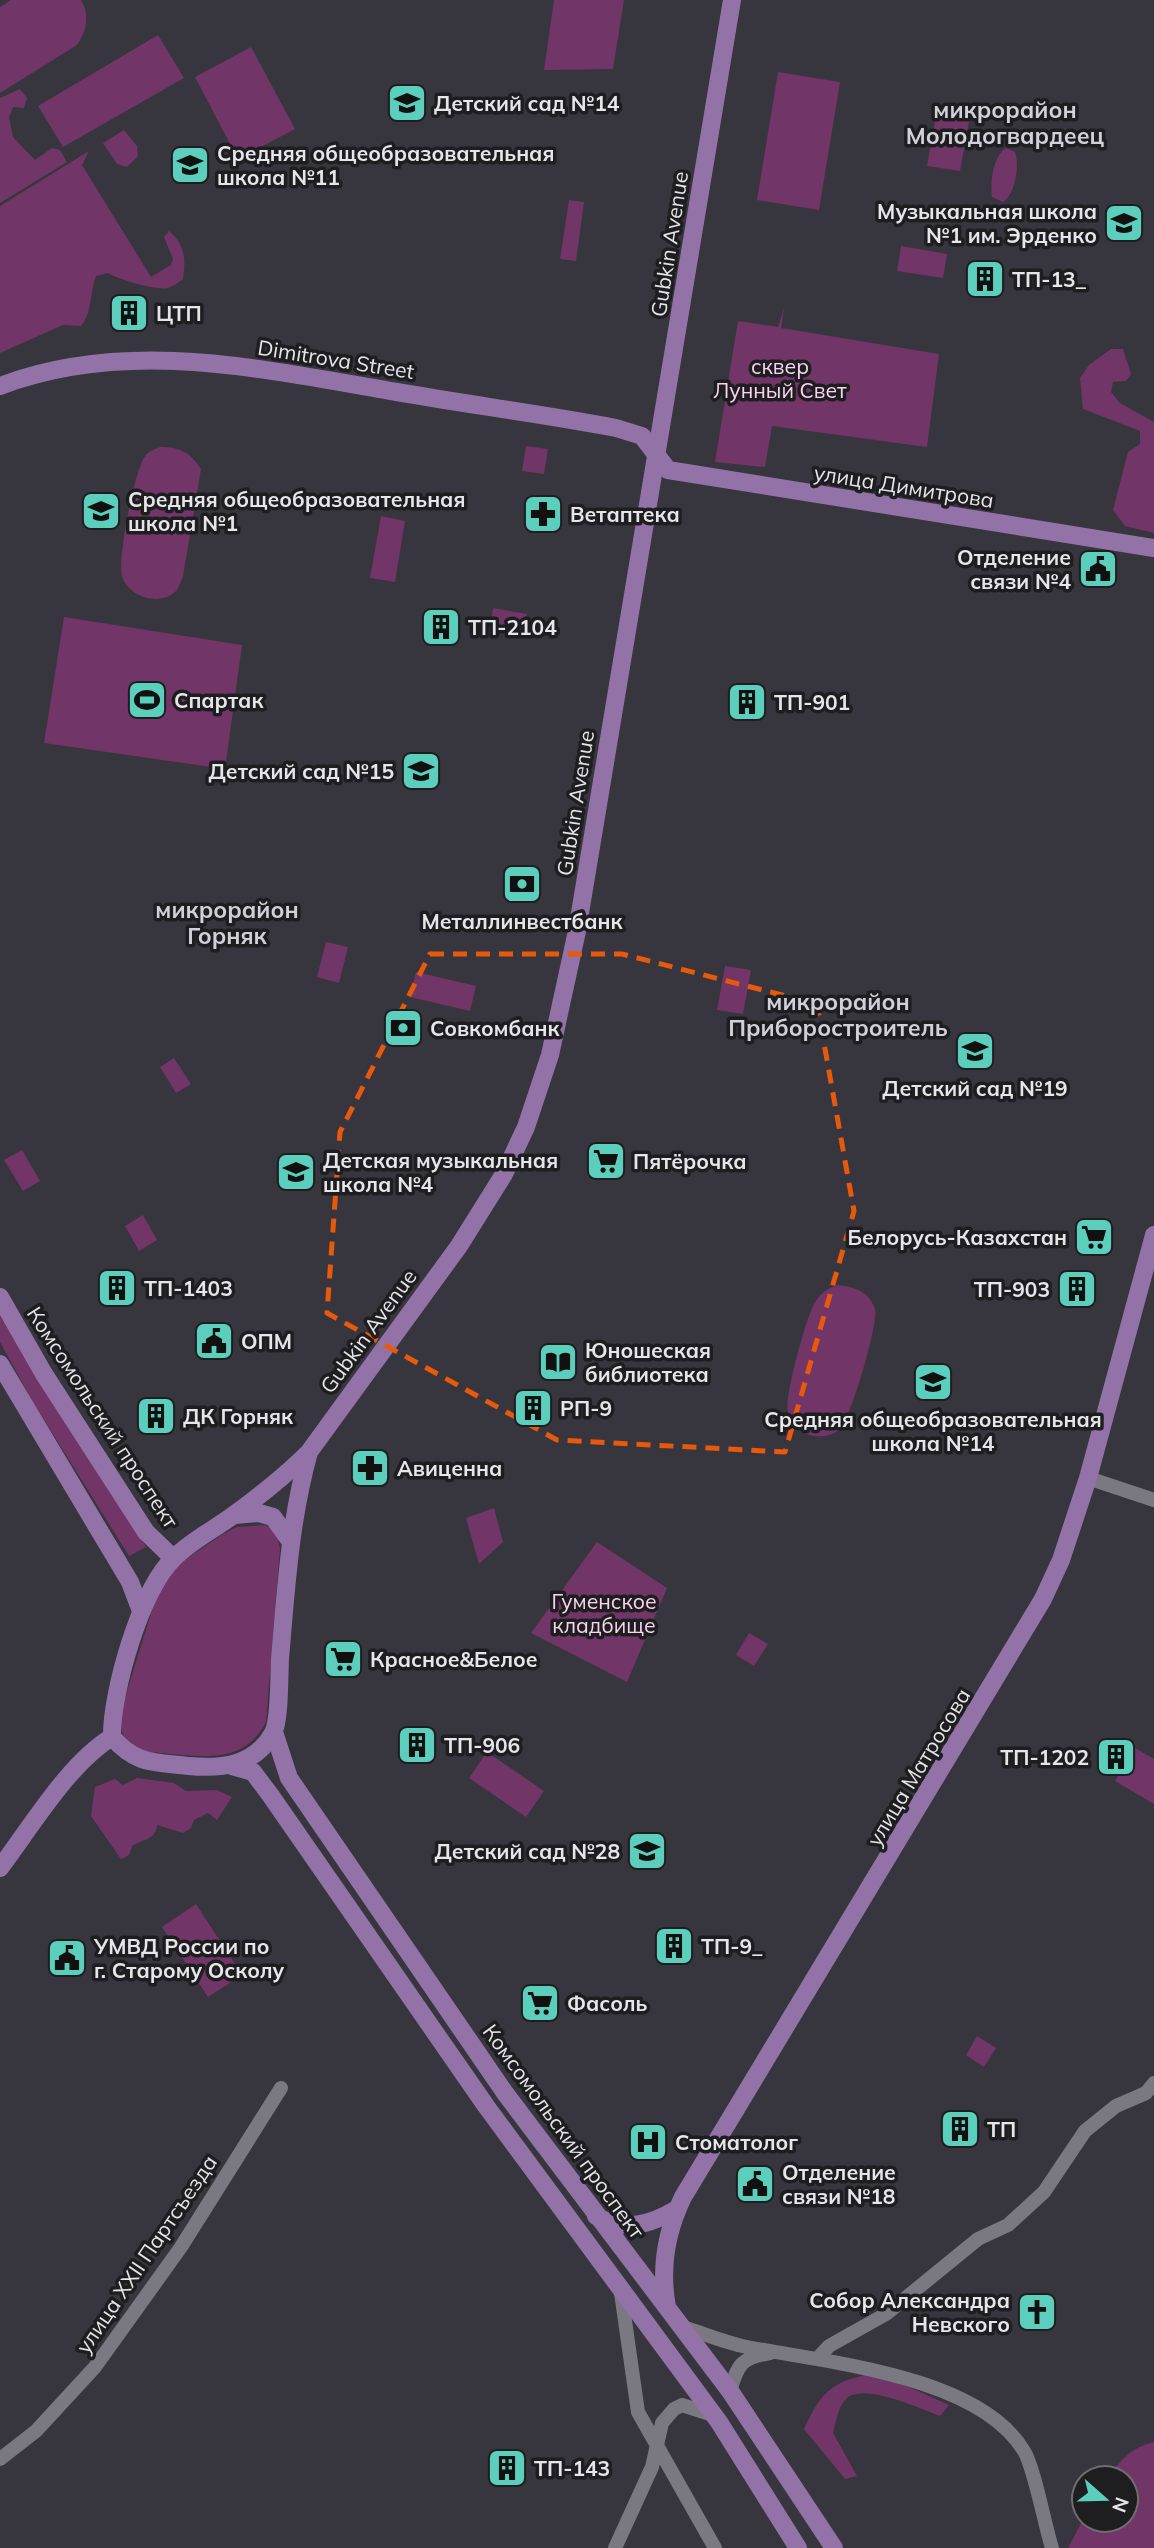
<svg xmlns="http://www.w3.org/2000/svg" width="1154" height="2548" viewBox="0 0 1154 2548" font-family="Mulish,sans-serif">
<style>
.green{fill:#713567}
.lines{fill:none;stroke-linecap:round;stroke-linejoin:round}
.minor{stroke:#7a7982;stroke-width:14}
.major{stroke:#9372a8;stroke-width:18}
.marked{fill:none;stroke:#e8590c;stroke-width:5;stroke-dasharray:14 9;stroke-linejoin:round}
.labels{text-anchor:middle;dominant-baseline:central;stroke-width:7;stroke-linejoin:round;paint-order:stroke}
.poi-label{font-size:21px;font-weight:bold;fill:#e5e5ea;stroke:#1e1e21;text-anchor:start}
.street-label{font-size:21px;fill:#e5e5ea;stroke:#1e1e21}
.park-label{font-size:21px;fill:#f9d3f0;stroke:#1e1e21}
.neighbourhood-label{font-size:23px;font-weight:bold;fill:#d1d0da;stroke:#1e1e21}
</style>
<rect width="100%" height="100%" fill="#37363e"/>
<!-- green -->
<path class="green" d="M 11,0 L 81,0 C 90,15 87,31 77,45 L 0,93 L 0,7 Z
M 554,0 L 624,0 L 613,69 L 544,70 Z
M 158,35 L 184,78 L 63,147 L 38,106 Z
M 251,47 L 295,129 L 238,159 L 195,77 Z
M 778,72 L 840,82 L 819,210 L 757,200 Z
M 20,89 L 27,98 L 24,108 L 13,107 L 9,118 L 13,137 L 35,160 L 52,148 L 60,150 L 67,162 L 0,203 L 0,98 Z
M 936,115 L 969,121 L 960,171 L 927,166 Z
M 124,130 L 137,146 L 138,156 L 127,167 L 117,164 L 103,143 Z
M 1006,148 L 1015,152 C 1020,165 1015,195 1003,202 L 992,197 C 990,183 993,156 1006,148 Z
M 89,151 L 82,165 L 151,277 L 171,265 L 173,259 L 164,237 L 169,231 C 185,244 186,259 183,279 C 179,282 173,286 168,288 C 158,291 117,279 108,273 L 96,276 C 89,295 93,311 81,326 L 63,325 L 0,353 L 0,206 Z
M 569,200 L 584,202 L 576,261 L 560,259 Z
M 901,246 L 947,254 L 943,278 L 897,271 Z
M 784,308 L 781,328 L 939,354 L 927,447 L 772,426 L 765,467 L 715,462 L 738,321 L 778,327 Z
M 1111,349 L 1123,349 L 1131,374 L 1126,381 L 1113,382 L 1111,392 L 1120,403 L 1154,422 L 1154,533 L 1125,526 L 1113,510 L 1128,452 L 1140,444 L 1140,431 L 1083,409 L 1080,378 L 1089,365 Z
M 526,446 L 548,449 L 544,474 L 522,471 Z
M 160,447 C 180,447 190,452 201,469 L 183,576 C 181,581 179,588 176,591 C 160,607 128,597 122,576 C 117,561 135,466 146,455 C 149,451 156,449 160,447 Z
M 381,516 L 405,521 L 395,582 L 370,578 Z
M 493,608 L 527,614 L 524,629 L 491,623 Z
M 64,617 L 242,645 L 225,769 L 44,743 Z
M 326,942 L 348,947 L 339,983 L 317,977 Z
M 725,966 L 751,970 L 743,1014 L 717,1010 Z
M 416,972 L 476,986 L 470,1011 L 410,997 Z
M 174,1058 L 191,1084 L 176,1093 L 160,1067 Z
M 22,1150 L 40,1181 L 23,1191 L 4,1160 Z
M 143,1215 L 157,1240 L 139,1251 L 125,1226 Z
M 838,1285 C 854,1287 869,1291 875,1309 C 879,1322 850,1422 839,1430 C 830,1437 813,1439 804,1432 C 797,1427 791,1421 788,1412 C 784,1397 806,1319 814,1304 C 820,1293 827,1289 838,1285 Z
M 0,1316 L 146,1547 L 129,1556 L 33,1402 L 0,1342 Z
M 494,1508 L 503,1542 L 479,1564 L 466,1518 Z
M 265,1525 C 277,1530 278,1537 280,1549 L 266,1722 C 245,1762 210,1757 170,1754 C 158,1752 142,1753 132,1746 C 122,1740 121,1727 119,1717 L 159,1588 L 176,1566 L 223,1534 L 237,1527 Z
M 597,1542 L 667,1588 L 627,1682 L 531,1633 Z
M 749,1633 L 768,1644 L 754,1666 L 736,1655 Z
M 1135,1748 L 1154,1759 L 1154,1804 L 1115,1781 Z
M 487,1752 L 544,1791 L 526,1817 L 469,1778 Z
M 137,1778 L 174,1783 L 186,1791 L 217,1790 L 232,1797 L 217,1820 L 208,1813 L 194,1820 L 191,1828 L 183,1833 L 157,1825 C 156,1840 143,1839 132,1846 L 129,1855 L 121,1859 L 91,1816 L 95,1787 L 115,1779 L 123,1785 Z
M 196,1904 L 242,1975 L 208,1997 L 162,1927 Z
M 977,2036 L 996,2048 L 984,2067 L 966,2055 Z
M 866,2375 L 889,2378 L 949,2405 L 940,2416 C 919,2408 867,2384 848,2397 C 838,2405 836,2422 833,2433 L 857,2476 L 845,2479 L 804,2429 C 819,2396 830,2382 866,2375 Z
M 1154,2442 L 1154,2548 L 1068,2548 L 1084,2518 L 1126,2520 L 1126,2478 L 1109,2478 C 1120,2459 1133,2447 1154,2442 Z"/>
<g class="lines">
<!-- minor -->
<path class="minor" d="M 1088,1478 L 1154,1500
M 621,2293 L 638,2412 L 715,2548
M 681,2326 C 701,2333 721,2341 742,2346 C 821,2362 978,2374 1024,2451 C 1034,2467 1045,2526 1052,2548
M 819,2357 L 829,2346 L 886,2314 L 978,2239 L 1008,2225 L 1044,2192 L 1085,2131 L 1116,2106 L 1146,2093 L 1154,2083
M 730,2391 C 738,2364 741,2358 770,2353
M 0,2459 L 36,2431 L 95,2367 L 181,2247 L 281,2088
M 615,2548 L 652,2467 L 662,2423 L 674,2409 L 682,2405 L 713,2415"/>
<!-- major -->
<path class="major" d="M 0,386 C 130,337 265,370 397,392 C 470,405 544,414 616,428 L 642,436 L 668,470 L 1154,548
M 0,1297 L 44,1374 L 146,1532 L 173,1558
M 0,1364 L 130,1582 L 141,1611
M 309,1452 C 290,1520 286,1589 280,1659 C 279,1677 280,1720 273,1733 C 255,1766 221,1769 189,1766 C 154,1762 136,1765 112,1737 C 111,1694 141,1588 174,1558 C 192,1540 215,1529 235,1514 C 261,1495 286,1475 309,1452 L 459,1246 L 504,1174 L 526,1127 L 550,1055 L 577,931 L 732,0
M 234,1515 L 259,1513 L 273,1517 L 291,1542
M 274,1732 L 289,1778 L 505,2093 L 730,2391 L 834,2548
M 232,1766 L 253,1772 L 271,1796 L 486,2106 L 719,2422 L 798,2548
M 0,1868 C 31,1827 69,1763 112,1737
M 596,2216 C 624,2233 652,2224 677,2209
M 667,2307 C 660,2269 666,2232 683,2197 L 1043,1599 L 1061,1560 L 1088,1478 L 1154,1235"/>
</g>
<!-- marked area -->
<path class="marked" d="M 430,954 L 622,954 L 817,1004 L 854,1211 L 785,1452 L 557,1440 L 327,1313 L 340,1132 Z"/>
<!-- icons -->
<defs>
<g id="school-square" transform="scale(2.0125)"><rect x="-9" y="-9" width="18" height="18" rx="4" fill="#5bcebc" stroke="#1e1e21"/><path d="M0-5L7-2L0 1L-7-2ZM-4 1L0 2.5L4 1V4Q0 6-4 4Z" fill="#111"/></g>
<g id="building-square" transform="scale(2.0125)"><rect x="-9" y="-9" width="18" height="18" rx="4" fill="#5bcebc" stroke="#1e1e21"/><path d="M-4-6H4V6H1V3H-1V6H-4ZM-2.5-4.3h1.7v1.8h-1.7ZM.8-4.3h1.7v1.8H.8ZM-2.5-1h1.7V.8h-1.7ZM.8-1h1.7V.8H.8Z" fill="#111"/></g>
<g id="pharmacy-square" transform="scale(2.0125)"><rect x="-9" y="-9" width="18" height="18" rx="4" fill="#5bcebc" stroke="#1e1e21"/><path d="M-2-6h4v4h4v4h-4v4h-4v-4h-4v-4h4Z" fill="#111"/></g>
<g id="civic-square" transform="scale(2.0125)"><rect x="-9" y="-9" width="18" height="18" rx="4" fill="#5bcebc" stroke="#1e1e21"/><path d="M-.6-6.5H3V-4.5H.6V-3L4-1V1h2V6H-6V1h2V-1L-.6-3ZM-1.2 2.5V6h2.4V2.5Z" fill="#111"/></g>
<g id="stadium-square" transform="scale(2.0125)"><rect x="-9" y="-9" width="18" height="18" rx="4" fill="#5bcebc" stroke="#1e1e21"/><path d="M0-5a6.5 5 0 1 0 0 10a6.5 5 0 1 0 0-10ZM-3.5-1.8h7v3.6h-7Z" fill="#111"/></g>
<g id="bank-square" transform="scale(2.0125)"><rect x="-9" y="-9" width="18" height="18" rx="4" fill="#5bcebc" stroke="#1e1e21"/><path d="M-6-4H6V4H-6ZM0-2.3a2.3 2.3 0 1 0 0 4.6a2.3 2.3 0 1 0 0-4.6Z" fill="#111"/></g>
<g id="supermarket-square" transform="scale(2.0125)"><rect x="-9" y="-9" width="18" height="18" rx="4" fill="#5bcebc" stroke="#1e1e21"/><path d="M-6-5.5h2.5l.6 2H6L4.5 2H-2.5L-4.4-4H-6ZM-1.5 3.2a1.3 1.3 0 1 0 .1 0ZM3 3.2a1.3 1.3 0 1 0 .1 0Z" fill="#111"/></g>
<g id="library-square" transform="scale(2.0125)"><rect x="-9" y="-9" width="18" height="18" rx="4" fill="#5bcebc" stroke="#1e1e21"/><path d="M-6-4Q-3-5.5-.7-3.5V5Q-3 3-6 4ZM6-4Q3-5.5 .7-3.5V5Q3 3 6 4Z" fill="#111"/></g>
<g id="hospital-square" transform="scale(2.0125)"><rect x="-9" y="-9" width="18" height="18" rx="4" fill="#5bcebc" stroke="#1e1e21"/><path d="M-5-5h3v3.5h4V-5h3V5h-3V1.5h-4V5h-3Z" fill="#111"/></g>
<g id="church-square" transform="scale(2.0125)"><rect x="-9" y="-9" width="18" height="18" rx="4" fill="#5bcebc" stroke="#1e1e21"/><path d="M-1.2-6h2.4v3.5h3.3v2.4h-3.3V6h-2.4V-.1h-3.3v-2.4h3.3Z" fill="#111"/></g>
</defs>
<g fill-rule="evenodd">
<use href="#school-square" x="407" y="103"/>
<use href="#school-square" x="190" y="165"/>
<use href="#school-square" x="1124" y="223"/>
<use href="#building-square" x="985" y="279"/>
<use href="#building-square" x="129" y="313"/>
<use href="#school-square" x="101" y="511"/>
<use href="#pharmacy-square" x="543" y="514"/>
<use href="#civic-square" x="1098" y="569"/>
<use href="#building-square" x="441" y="627"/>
<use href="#stadium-square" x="147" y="700"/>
<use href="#building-square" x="747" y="702"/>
<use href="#school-square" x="421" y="771"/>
<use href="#bank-square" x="522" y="884"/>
<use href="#bank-square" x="403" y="1028"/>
<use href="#school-square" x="975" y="1051"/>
<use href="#supermarket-square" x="606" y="1161"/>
<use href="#school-square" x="296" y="1172"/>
<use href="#supermarket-square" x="1094" y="1237"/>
<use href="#building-square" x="117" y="1288"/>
<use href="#building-square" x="1077" y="1289"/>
<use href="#civic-square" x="214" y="1341"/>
<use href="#library-square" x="558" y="1362"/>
<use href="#school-square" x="933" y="1382"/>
<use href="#building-square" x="533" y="1408"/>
<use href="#building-square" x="156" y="1416"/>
<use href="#pharmacy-square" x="370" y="1468"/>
<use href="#supermarket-square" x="343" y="1659"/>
<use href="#building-square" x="417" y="1745"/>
<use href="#building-square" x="1116" y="1757"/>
<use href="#school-square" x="647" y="1851"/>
<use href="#building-square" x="674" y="1946"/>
<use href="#civic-square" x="67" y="1958"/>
<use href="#supermarket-square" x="540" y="2003"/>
<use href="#building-square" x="960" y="2129"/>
<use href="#hospital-square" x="648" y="2142"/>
<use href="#civic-square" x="755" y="2184"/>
<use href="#church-square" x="1037" y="2312"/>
<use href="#building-square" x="507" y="2468"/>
</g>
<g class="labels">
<!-- poi labels -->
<g class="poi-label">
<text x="434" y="103">Детский сад №14</text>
<text x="217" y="153">Cредняя общеобразовательная<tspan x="217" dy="24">школа №11</tspan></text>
<text x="1097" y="211" text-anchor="end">Музыкальная школа<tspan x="1097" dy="24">№1 им. Эрденко</tspan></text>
<text x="1012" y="279">ТП-13_</text>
<text x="156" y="313">ЦТП</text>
<text x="128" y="499">Средняя общеобразовательная<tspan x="128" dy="24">школа №1</tspan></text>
<text x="570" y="514">Ветаптека</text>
<text x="1071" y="557" text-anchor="end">Отделение<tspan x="1071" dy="24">связи №4</tspan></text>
<text x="468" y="627">ТП-2104</text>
<text x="174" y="700">Спартак</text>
<text x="774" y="702">ТП-901</text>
<text x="394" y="771" text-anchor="end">Детский сад №15</text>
<text x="522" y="921" text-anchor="middle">Металлинвестбанк</text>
<text x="430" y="1028">Совкомбанк</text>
<text x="975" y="1088" text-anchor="middle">Детский сад №19</text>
<text x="323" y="1160">Детская музыкальная<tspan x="323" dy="24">школа №4</tspan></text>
<text x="633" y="1161">Пятёрочка</text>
<text x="1067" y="1237" text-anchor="end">Белорусь-Казахстан</text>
<text x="144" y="1288">ТП-1403</text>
<text x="1050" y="1289" text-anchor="end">ТП-903</text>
<text x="241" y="1341">ОПМ</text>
<text x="585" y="1350">Юношеская<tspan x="585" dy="24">библиотека</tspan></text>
<text x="560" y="1408">РП-9</text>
<text x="183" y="1416">ДК Горняк</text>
<text x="933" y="1419" text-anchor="middle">Средняя общеобразовательная<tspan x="933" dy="24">школа №14</tspan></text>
<text x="397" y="1468">Авиценна</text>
<text x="370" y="1659">Красное&amp;Белое</text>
<text x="444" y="1745">ТП-906</text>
<text x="1089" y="1757" text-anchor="end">ТП-1202</text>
<text x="620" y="1851" text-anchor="end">Детский сад №28</text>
<text x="94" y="1946">УМВД России по<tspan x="94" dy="24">г. Старому Осколу</tspan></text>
<text x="701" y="1946">ТП-9_</text>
<text x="567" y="2003">Фасоль</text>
<text x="987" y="2129">ТП</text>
<text x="675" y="2142">Стоматолог</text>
<text x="782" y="2172">Отделение<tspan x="782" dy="24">связи №18</tspan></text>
<text x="1010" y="2300" text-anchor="end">Собор Александра<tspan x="1010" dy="24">Невского</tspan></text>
<text x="534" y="2468">ТП-143</text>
</g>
<!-- street labels -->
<g class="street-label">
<text transform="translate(669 244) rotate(-81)">Gubkin Avenue</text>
<text transform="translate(336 359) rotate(9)">Dimitrova Street</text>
<text transform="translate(904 486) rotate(9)">улица Димитрова</text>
<text transform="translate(575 803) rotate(-81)">Gubkin Avenue</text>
<text transform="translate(368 1331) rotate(-54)">Gubkin Avenue</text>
<text transform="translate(103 1417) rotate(57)">Комсомольский проспект</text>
<text transform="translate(918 1767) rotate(-59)">улица Матросова</text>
<text transform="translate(564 2131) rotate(54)">Комсомольский проспект</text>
<text transform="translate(146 2254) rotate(-56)">улица XXII Партсъезда</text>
</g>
<!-- park labels -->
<g class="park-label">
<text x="780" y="366">сквер<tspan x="780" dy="24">Лунный Свет</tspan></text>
<text x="604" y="1601">Гуменское<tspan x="604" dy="24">кладбище</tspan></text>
</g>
<!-- neighbourhood labels -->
<g class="neighbourhood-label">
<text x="1005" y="109">микрорайон<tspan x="1005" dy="26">Молодогвардеец</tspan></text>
<text x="227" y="909">микрорайон<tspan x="227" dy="26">Горняк</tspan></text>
<text x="838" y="1001">микрорайон<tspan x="838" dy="26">Приборостроитель</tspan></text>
</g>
</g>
<!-- north arrow -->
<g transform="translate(1105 2499) rotate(110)"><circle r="33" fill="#1e1e21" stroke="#6e6e71" stroke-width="2"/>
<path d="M0-5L12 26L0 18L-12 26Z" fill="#5bcebc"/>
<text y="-10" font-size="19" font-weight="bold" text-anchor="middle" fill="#e5e5ea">N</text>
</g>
</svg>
